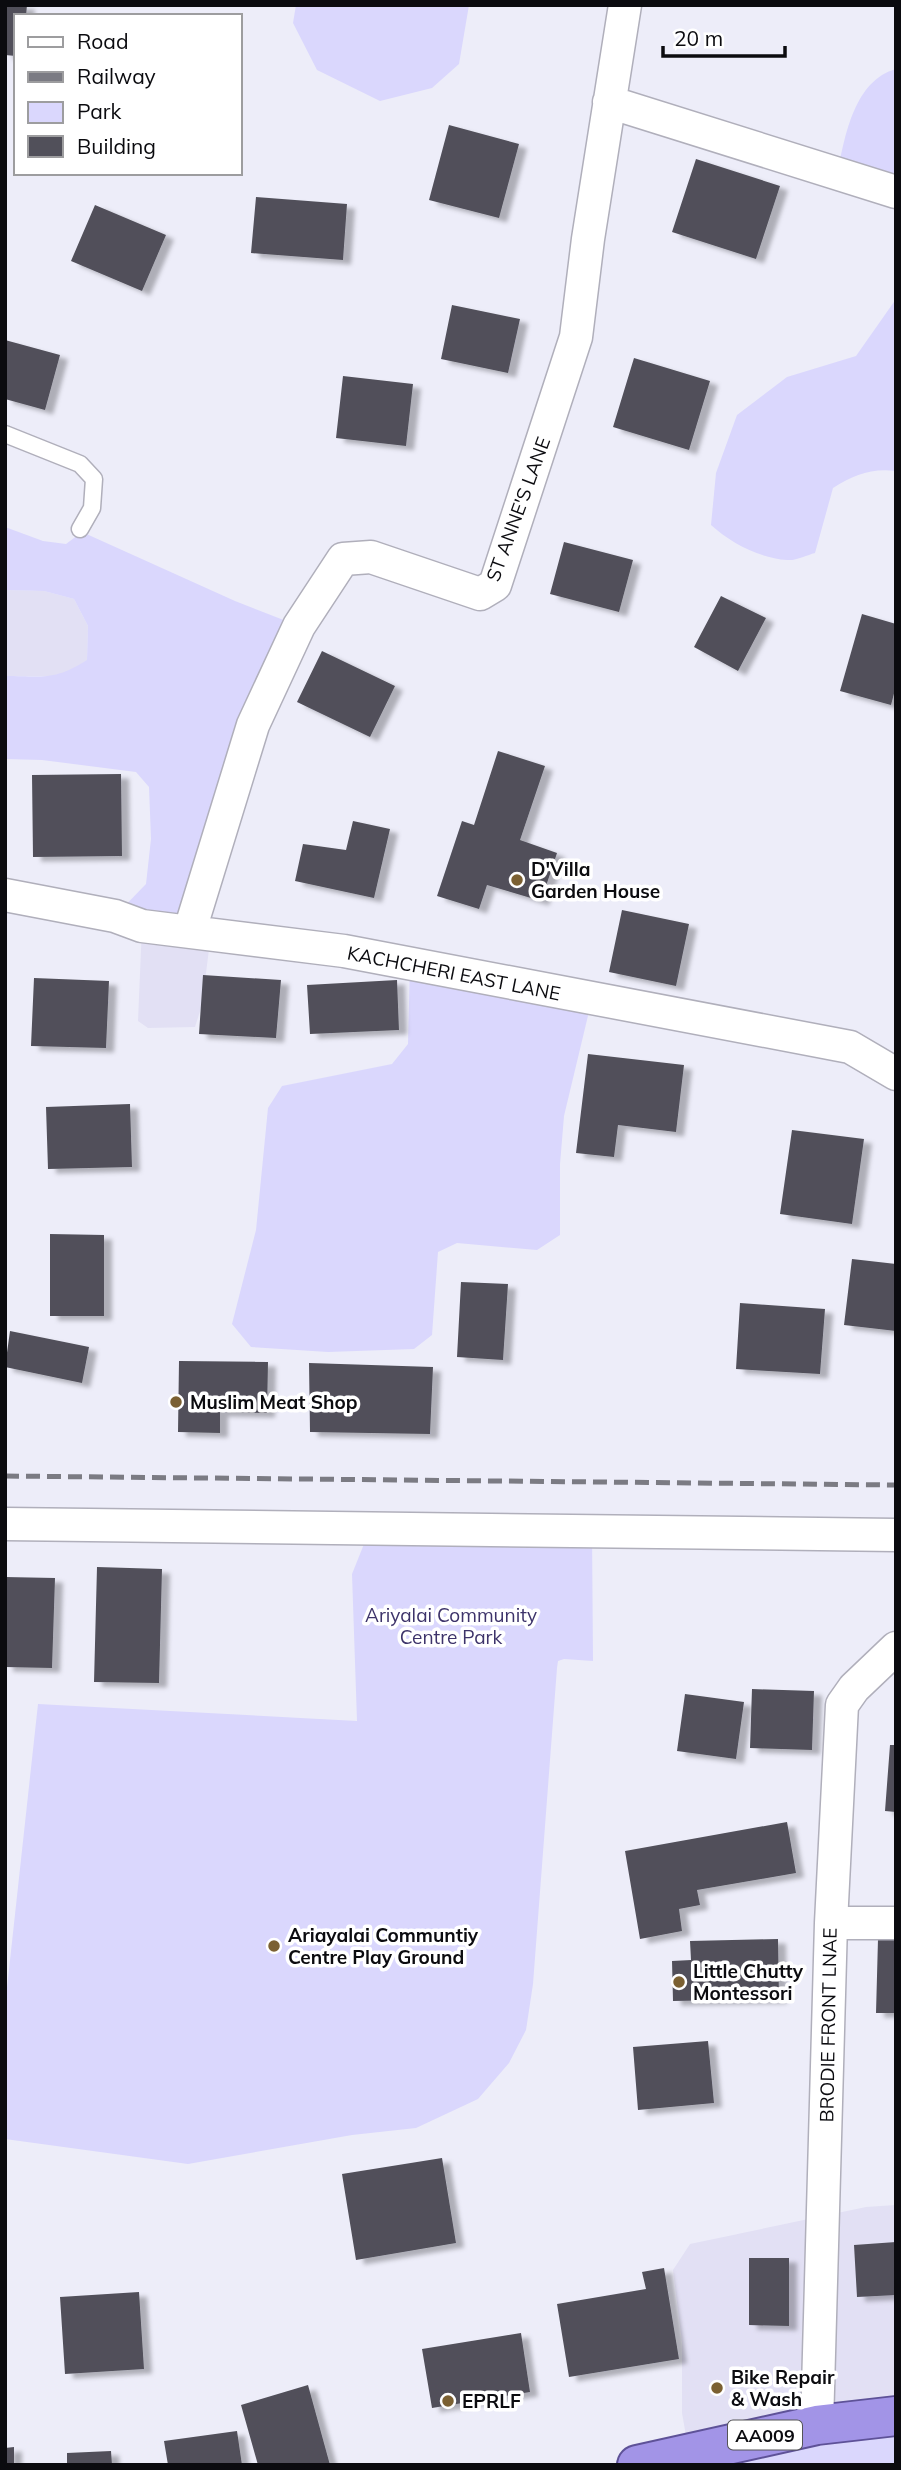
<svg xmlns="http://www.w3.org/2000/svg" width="901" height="2470" viewBox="0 0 901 2470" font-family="Mulish,sans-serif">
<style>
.built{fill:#e2e0f4}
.green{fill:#dad7fd}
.building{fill:#51505a;filter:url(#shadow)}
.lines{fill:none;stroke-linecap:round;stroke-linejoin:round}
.service-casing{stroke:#b0afbb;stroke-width:19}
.minor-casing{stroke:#b0afbb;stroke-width:35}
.trunk-casing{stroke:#5e5298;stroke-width:42}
.service{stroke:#fff;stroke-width:16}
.minor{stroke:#fff;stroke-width:32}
.trunk{stroke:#a294e7;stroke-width:38}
.rail{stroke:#7b7b83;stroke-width:5;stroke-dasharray:14 7;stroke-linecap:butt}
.poi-dot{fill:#7b6032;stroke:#fff;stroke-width:2.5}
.labels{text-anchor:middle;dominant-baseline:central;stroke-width:7;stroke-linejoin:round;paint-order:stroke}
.shield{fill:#fff;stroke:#545457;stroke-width:2}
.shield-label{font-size:18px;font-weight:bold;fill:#0b0b0f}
.street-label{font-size:19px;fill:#0b0b0f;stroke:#fff}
.poi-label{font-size:19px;font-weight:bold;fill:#0b0b0f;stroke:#fff;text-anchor:start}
.park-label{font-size:19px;fill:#3d336a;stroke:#fff}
</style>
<defs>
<filter id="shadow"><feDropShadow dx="8" dy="4.5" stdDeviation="2" flood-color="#0004"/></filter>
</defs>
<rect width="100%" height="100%" fill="#ededf9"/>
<!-- built -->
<path class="built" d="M 5,590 L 44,591 L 74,599 L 88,626 L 87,661 L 61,676 L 5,676 Z
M 142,926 L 211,933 L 202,1005 L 195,1027 L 148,1028 L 138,1021 Z
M 896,2205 L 896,2416 L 689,2453 L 682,2413 L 682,2342 L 673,2270 L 690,2244 L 866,2207 Z"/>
<!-- green -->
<path class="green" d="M 296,5 L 469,5 L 459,64 L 432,88 L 380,101 L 317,70 L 293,23 Z
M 896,69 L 896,209 L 855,187 L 838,171 C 845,135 855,80 896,69 Z
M 896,299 L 896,471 C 871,468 854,475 833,488 L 815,553 C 807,555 796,561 787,560 C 759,558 731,543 711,525 L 716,473 L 737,415 L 787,377 L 856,356 Z
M 5,527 L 43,541 L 66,544 L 82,532 L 235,601 L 299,626 L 190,930 L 115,916 L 146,884 L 151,839 L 149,787 L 136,772 L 42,760 L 5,759 L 5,676 C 43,676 54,681 87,660 L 88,626 L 74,599 L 44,591 L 5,590 Z
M 410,964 L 592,999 L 564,1116 L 560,1164 L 560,1235 L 537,1250 L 457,1243 L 438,1252 L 432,1335 L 414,1349 L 328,1352 L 251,1347 L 232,1324 L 256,1230 L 268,1108 L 282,1086 L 392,1064 L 408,1044 Z
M 370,1529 L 592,1531 L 593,1661 L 564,1659 L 558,1661 L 557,1668 L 533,1984 L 526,2030 L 509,2063 L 478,2099 L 416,2128 L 352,2135 L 188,2164 L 5,2139 L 5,2006 L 38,1704 L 357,1721 L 352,1574 Z
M 896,2416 L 896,2465 L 673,2465 Z"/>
<!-- building -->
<path class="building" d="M 5,5 L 27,5 L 26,16 L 16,16 L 16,56 L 5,55 Z
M 449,125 L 519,144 L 499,218 L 429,200 Z
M 696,159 L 780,186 L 756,259 L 672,232 Z
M 256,197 L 347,204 L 343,260 L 251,253 Z
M 95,205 L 166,235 L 142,291 L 71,261 Z
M 452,305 L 520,319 L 508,373 L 441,359 Z
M 5,340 L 60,355 L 45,410 L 5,399 Z
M 634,358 L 710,381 L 689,450 L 613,427 Z
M 343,376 L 413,384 L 406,446 L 336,438 Z
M 564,542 L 633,560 L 619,612 L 550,594 Z
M 721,596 L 766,618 L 738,671 L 694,647 Z
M 862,614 L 896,624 L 896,686 L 891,705 L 840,691 Z
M 322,651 L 395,686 L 370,737 L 297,702 Z
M 498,751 L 545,766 L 520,840 L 557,853 L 541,901 L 487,885 L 479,909 L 437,896 L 462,821 L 474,825 Z
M 121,774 L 122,856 L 33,857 L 32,775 Z
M 353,821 L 390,829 L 374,898 L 295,881 L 303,844 L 346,850 Z
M 622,910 L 689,924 L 676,986 L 609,972 Z
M 203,975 L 281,980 L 276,1038 L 199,1034 Z
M 34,978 L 109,981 L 106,1048 L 31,1046 Z
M 397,980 L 399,1030 L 310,1034 L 307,985 Z
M 588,1054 L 684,1065 L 676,1132 L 618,1125 L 614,1157 L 576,1153 Z
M 130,1104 L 132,1167 L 48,1169 L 46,1107 Z
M 792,1130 L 864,1139 L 852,1224 L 780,1214 Z
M 50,1234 L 104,1235 L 104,1316 L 50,1316 Z
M 852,1259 L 896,1264 L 896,1331 L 844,1325 Z
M 461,1282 L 508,1284 L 503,1360 L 457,1357 Z
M 740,1303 L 825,1309 L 820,1374 L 736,1369 Z
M 10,1331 L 89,1347 L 82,1383 L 5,1367 Z
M 179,1361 L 268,1362 L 267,1413 L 220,1412 L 220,1433 L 178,1432 Z
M 309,1363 L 433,1367 L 430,1434 L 310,1432 Z
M 97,1567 L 162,1569 L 159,1683 L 94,1682 Z
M 5,1577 L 55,1578 L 52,1668 L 5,1667 Z
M 752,1689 L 814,1691 L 812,1750 L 750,1748 Z
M 685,1694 L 744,1702 L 736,1759 L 677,1751 Z
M 890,1745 L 896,1745 L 896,1812 L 885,1811 Z
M 787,1822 L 796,1873 L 697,1890 L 700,1905 L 679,1909 L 682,1931 L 640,1939 L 625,1851 Z
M 778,1939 L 779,1999 L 673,2001 L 672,1961 L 691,1960 L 690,1941 Z
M 878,1939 L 896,1939 L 896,2013 L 876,2013 Z
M 708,2041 L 714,2103 L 638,2110 L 633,2047 Z
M 442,2158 L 456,2243 L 356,2260 L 342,2174 Z
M 896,2242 L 896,2295 L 857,2297 L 854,2245 Z
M 749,2258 L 789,2258 L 789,2326 L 749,2325 Z
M 664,2268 L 679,2359 L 569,2377 L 557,2304 L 646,2289 L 642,2272 Z
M 139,2292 L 144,2369 L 65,2374 L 60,2297 Z
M 521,2333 L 530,2392 L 432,2408 L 422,2349 Z
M 308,2385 L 330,2465 L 258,2465 L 241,2405 Z
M 237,2431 L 242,2465 L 168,2465 L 164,2441 Z
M 14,2447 L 14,2465 L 5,2465 L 5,2448 Z
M 111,2451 L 112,2465 L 67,2465 L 67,2453 Z"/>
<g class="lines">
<!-- service casing -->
<g class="service-casing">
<path id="service" d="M 5,434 L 80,464 L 94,479 L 92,508 L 80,529"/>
</g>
<!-- minor casing -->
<g class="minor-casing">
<path id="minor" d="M 609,102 L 896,192
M 5,895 L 115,916 L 142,926 L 344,951 L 850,1047 L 896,1074
M 190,930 L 253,725 L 299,626 L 343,559 L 371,557 L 480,594 L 495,585 L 576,337 L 588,239 L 625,5
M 5,1524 L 896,1535
M 831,1923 L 896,1923
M 817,2425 L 831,1923 L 842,1705 L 854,1688 L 896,1648"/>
</g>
<!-- trunk casing -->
<g class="trunk-casing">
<path id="trunk" d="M 637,2465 L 817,2425 L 896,2416"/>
</g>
<!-- service -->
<use href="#service" class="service"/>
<!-- minor -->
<use href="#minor" class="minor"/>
<!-- trunk -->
<use href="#trunk" class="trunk"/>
<!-- rail -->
<path class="rail" d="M 5,1476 L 896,1485"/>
</g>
<!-- markers -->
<g class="poi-dot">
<circle cx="517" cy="880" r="7"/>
<circle cx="176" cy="1402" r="7"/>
<circle cx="274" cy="1946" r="7"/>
<circle cx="679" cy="1982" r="7"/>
<circle cx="717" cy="2388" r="7"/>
<circle cx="448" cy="2401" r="7"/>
</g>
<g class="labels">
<!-- shield labels -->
<rect class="shield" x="728" y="2420.5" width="74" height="29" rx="5"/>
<g class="shield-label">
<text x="765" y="2435">AA009</text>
</g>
<!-- street labels -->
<g class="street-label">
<text transform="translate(518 509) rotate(-70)">ST ANNE'S LANE</text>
<text transform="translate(454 973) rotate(11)">KACHCHERI EAST LANE</text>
<text transform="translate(828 2025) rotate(-89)">BRODIE FRONT LNAE</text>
</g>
<!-- poi labels -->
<g class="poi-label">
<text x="531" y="869">D'Villa<tspan x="531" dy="22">Garden House</tspan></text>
<text x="190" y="1402">Muslim Meat Shop</text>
<text x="288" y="1935">Ariayalai Communtiy<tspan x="288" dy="22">Centre Play Ground</tspan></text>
<text x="693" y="1971">Little Chutty<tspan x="693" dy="22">Montessori</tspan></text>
<text x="731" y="2377">Bike Repair<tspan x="731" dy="22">&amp; Wash</tspan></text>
<text x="462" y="2401">EPRLF</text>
</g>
<!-- park labels -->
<g class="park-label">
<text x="451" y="1615">Ariyalai Community<tspan x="451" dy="22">Centre Park</tspan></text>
</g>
</g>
<!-- border -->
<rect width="901" height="2470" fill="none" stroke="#0b0b0f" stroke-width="14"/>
<!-- legend -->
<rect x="14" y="14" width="228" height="161" fill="#ffffff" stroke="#9d9d9f" stroke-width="2"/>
<rect x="28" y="37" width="35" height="10" fill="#ffffff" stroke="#9d9d9f" stroke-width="2"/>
<text x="77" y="49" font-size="21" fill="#0b0b0f">Road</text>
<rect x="28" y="72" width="35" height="10" fill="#7b7b83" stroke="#9d9d9f" stroke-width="2"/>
<text x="77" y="84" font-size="21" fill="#0b0b0f">Railway</text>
<rect x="28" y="102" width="35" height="21" fill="#dad7fd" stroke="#9d9d9f" stroke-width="2"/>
<text x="77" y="119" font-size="21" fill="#0b0b0f">Park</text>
<rect x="28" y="136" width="35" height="21" fill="#51505a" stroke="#9d9d9f" stroke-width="2"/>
<text x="77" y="154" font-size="21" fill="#0b0b0f">Building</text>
<!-- scale -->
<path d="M663 46v10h122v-10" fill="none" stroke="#0b0b0f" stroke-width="3.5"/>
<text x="674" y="46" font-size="21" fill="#0b0b0f" stroke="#ffffff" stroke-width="5" paint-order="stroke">20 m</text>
</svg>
